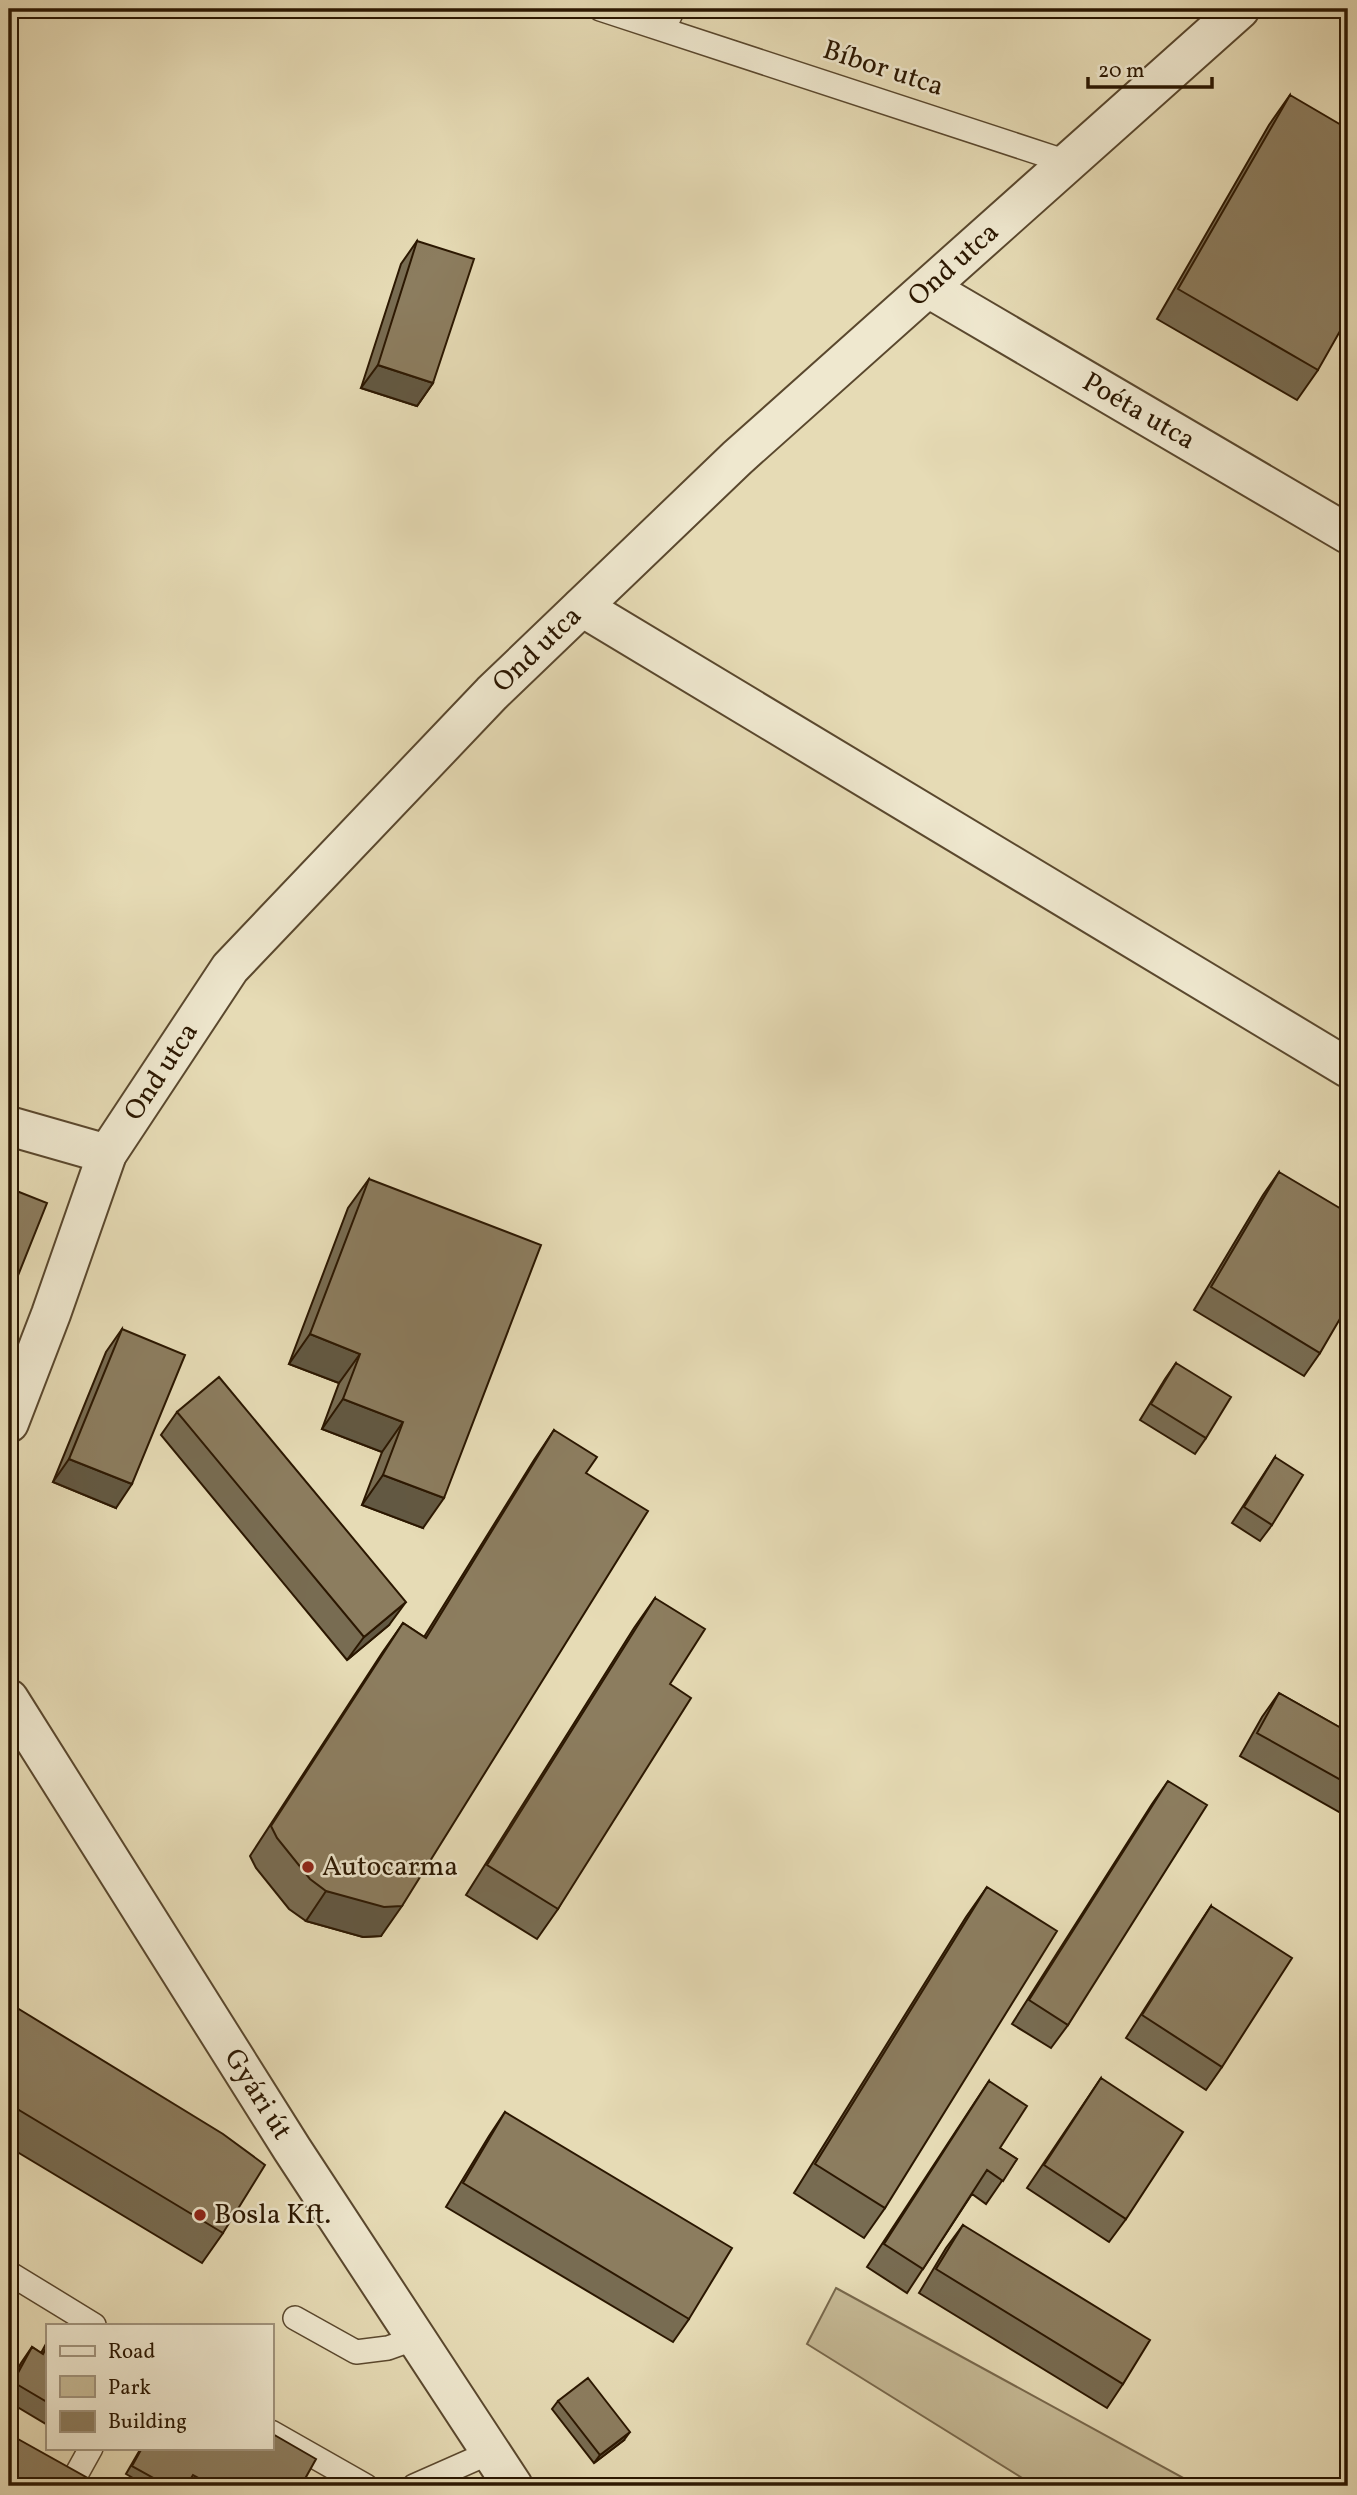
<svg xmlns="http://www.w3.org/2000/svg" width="1357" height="2495" viewBox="0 0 1357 2495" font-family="Vollkorn,serif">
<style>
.green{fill:#c6ba96;stroke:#78684c;stroke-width:2}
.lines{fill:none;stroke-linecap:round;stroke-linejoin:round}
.service-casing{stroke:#5a482e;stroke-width:26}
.minor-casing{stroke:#5a482e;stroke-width:42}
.tertiary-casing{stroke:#5a482e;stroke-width:42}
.service{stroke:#efe8cf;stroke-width:23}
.minor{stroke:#efe8cf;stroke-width:38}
.tertiary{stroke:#efe8cf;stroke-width:38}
.wall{fill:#786c52;stroke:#2b1701;stroke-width:2}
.shaded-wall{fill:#625842;stroke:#2b1701;stroke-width:2}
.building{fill:#8c7d5f;stroke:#2b1701;stroke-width:2}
.poi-dot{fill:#8f2418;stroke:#efe8cf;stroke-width:2.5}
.labels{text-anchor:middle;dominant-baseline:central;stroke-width:5;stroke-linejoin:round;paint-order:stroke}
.street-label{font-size:28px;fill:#2b1701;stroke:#efe8cf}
.poi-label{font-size:28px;fill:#2b1701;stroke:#efe8cf;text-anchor:start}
</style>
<rect width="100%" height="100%" fill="#e6dbb5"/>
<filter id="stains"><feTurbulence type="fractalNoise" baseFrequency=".00286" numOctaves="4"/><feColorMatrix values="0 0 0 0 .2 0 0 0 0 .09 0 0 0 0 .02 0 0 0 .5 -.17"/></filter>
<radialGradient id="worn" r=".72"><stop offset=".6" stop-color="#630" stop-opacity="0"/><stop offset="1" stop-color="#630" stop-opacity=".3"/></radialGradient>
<!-- green -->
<path class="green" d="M 836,2288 L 1189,2481 L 1185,2486 L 1035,2486 L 807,2344 Z"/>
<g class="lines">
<!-- service casing -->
<g class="service-casing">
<path id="service" d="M 600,9 L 1067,162
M 664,28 L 673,9
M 9,2273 L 94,2325
M 295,2318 L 356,2352 L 388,2348 L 416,2338
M 271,2432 L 366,2486
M 76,2475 L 91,2448
M 414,2486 L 491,2452"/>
</g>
<!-- minor casing -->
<g class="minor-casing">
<g id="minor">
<path id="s1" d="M 930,289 L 1348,534"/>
<path d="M 582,607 L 1348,1068"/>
<path d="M 9,1126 L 107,1154"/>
<path id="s2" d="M 9,1423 L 51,1314 L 107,1154 L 230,968 L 492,693 L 737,458 L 1240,9"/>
</g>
</g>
<!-- tertiary casing -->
<g class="tertiary-casing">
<g id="tertiary">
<path id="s3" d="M 9,1699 L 292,2149 L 513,2486"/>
</g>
</g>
<!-- service -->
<use href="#service" class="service"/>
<!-- minor -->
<use href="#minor" class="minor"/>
<!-- tertiary -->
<use href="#tertiary" class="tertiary"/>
</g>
<!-- wall -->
<path class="wall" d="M 1290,95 L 1318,370 L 1297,400 L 1157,319 L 1269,125 Z
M 417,241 L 433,383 L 417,406 L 361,388 L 401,264 Z
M 1279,1172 L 1320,1353 L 1304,1376 L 1194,1310 L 1263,1195 Z
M 369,1179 L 423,1528 L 362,1505 L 382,1452 L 322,1429 L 339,1383 L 289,1364 L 348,1208 Z
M 122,1329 L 116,1508 L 53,1482 L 106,1352 Z
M 1176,1363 L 1206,1438 L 1195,1454 L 1140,1420 L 1165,1379 Z
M 177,1412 L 389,1625 L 347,1660 L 161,1435 Z
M 554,1430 L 586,1473 L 381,1936 L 363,1937 L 306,1921 L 289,1909 L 256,1868 L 250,1856 L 382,1653 L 403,1623 L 424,1637 L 534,1460 Z
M 1275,1457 L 1272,1525 L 1260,1541 L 1232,1523 Z
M 655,1598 L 670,1684 L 558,1909 L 537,1939 L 466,1895 L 634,1628 Z
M 1279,1693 L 1348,1732 L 1348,1817 L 1240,1756 L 1262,1717 Z
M 1168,1781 L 1068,2025 L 1051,2048 L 1012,2024 L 1152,1804 Z
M 987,1887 L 885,2208 L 864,2238 L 794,2193 L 966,1917 Z
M 1211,1906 L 1222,2067 L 1206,2090 L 1126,2038 L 1195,1930 Z
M 9,2003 L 223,2233 L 202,2263 L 9,2147 Z
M 1101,2078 L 1126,2219 L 1109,2242 L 1027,2188 Z
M 989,2081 L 1000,2148 L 1017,2159 L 986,2204 L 972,2194 L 907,2293 L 867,2267 L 973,2105 Z
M 505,2112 L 689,2319 L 673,2342 L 446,2207 L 489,2136 Z
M 963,2225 L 1123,2384 L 1107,2408 L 919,2293 L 946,2248 Z
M 47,2342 L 47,2422 L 46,2424 L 9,2402 L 9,2385 L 21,2363 L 32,2347 L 41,2353 Z
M 558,2401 L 624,2440 L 594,2463 L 552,2409 Z
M 141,2448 L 271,2448 L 301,2486 L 193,2486 L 188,2483 L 186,2486 L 147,2486 L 126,2474 Z"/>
<!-- shaded-wall -->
<path class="shaded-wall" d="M 378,365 L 433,383 L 417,406 L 361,388 Z
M 310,1334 L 360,1354 L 339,1383 L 289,1364 Z
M 343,1399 L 403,1422 L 382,1452 L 322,1429 Z
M 69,1459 L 132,1484 L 116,1508 L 53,1482 Z
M 383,1475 L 444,1498 L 423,1528 L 362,1505 Z
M 406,1602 L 389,1625 L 347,1660 L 364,1637 Z
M 326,1891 L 402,1906 L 381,1936 L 363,1937 L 306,1921 Z
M 630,2432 L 624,2440 L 594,2463 L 600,2455 Z"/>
<!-- building -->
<path class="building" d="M 1290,95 L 1348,129 L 1348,317 L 1318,370 L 1178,289 Z
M 417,241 L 474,259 L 433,383 L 378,365 Z
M 1279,1172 L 1348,1213 L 1348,1305 L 1320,1353 L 1211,1287 Z
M 369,1179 L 541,1245 L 444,1498 L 383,1475 L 403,1422 L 343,1399 L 360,1354 L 310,1334 Z
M 9,1188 L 47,1203 L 9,1298 Z
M 122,1329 L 185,1355 L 132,1484 L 69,1459 Z
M 1176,1363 L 1231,1397 L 1206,1438 L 1151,1404 Z
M 219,1377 L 406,1602 L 364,1637 L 177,1412 Z
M 554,1430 L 597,1457 L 586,1473 L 648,1511 L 402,1906 L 384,1907 L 326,1891 L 310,1879 L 277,1838 L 271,1826 L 403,1623 L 426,1638 Z
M 1275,1457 L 1303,1475 L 1272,1525 L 1244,1507 Z
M 655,1598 L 705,1629 L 670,1684 L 691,1698 L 558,1909 L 487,1865 Z
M 1279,1693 L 1348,1732 L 1348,1784 L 1257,1733 Z
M 1168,1781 L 1207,1805 L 1068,2025 L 1029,2000 Z
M 987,1887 L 1057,1931 L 885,2208 L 815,2164 Z
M 1211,1906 L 1292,1958 L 1222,2067 L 1142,2015 Z
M 9,2003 L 223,2134 L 265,2165 L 223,2233 L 9,2104 Z
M 1101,2078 L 1183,2132 L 1126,2219 L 1044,2165 Z
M 989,2081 L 1027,2106 L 1000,2148 L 1017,2159 L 1003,2181 L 987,2170 L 923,2269 L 884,2244 Z
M 505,2112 L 732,2248 L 689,2319 L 463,2183 Z
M 963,2225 L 1150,2340 L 1123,2384 L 936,2269 Z
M 47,2346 L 47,2402 L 13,2382 L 32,2347 L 43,2354 Z
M 588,2378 L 630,2432 L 600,2455 L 558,2401 Z
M 271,2433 L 316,2459 L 301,2486 L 213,2486 L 193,2475 L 186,2486 L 168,2486 L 132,2466 L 142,2448 L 271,2448 Z
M 9,2434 L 102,2486 L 9,2486 Z"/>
<!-- markers -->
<g class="poi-dot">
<circle cx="308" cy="1867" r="7"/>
<circle cx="200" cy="2215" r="7"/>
</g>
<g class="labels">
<!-- street labels -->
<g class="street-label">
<text transform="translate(883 69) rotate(18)">Bíbor utca</text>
<text stroke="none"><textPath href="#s2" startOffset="1519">Ond utca</textPath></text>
<text stroke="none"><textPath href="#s1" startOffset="242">Poéta utca</textPath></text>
<text stroke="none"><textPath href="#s2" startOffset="952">Ond utca</textPath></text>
<text stroke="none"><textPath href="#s2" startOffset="385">Ond utca</textPath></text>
<text stroke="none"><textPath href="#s3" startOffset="467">Gyári út</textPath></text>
</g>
<!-- poi labels -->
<g class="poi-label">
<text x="322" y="1867">Autocarma</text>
<text x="214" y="2215">Bosla Kft.</text>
</g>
</g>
<!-- margin -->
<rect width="1357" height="2495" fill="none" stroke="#e6dbb5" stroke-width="35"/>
<rect x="10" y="10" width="1336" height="2474" fill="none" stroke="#2b1701" stroke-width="3.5"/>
<rect x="18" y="18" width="1322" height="2460" fill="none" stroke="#2b1701" stroke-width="2"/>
<!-- legend -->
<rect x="46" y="2324" width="228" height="126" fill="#efe8cf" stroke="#a1947d" stroke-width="2"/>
<rect x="60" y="2346" width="35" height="10" fill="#efe8cf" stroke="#a1947d" stroke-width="2"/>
<text x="108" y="2358" font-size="21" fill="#2b1701">Road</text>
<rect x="60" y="2376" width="35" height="21" fill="#c6ba96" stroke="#a1947d" stroke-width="2"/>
<text x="108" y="2394" font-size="21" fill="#2b1701">Park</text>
<rect x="60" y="2411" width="35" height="21" fill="#8c7d5f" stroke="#a1947d" stroke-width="2"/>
<text x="108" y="2428" font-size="21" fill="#2b1701">Building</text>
<!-- scale -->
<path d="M1088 77v10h124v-10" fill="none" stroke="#2b1701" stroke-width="3.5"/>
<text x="1098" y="77" font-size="21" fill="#2b1701" stroke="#efe8cf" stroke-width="5" paint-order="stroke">20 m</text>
<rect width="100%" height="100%" filter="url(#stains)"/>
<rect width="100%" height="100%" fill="url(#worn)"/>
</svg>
